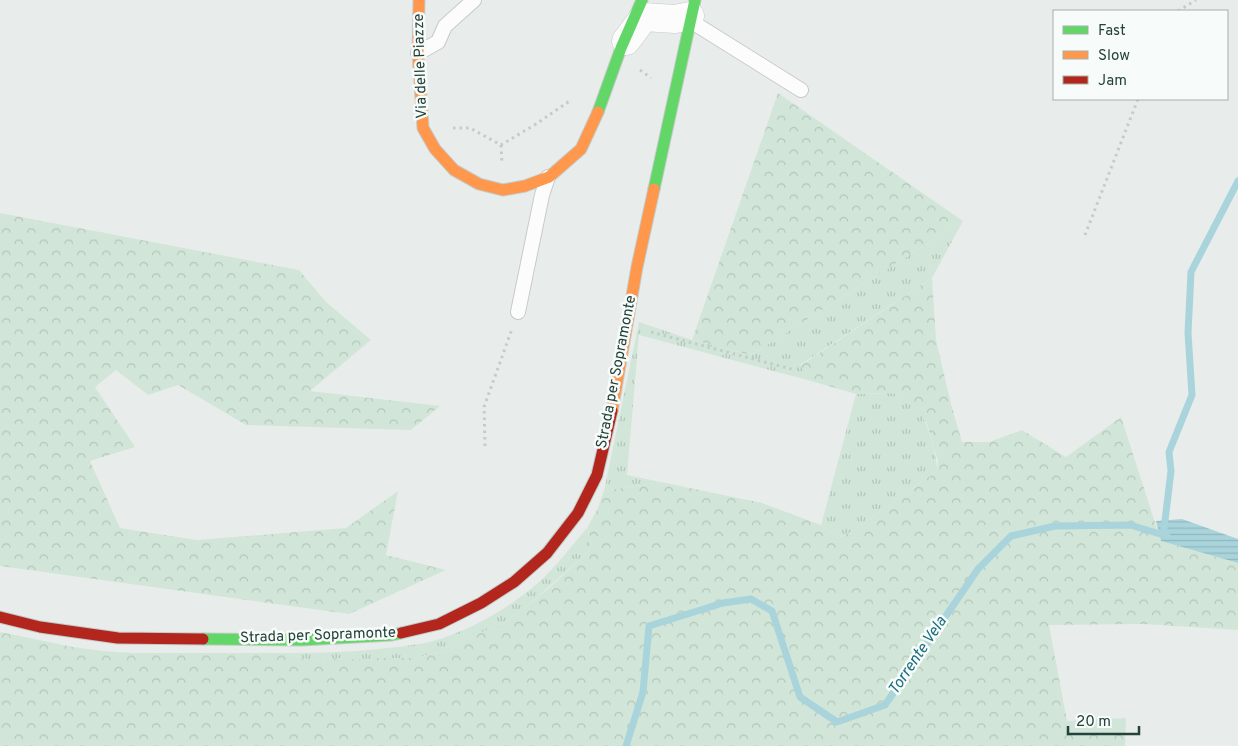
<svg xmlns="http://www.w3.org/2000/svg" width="1238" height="746" viewBox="0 0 1238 746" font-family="Overpass,sans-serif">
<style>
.grass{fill:url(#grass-tufts)}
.forest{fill:url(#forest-crowns)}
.water{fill:url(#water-rules)}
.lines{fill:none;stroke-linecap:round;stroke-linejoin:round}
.stream{stroke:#a9d4db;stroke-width:7}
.lane-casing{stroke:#c5cac8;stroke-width:16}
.street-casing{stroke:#c5cac8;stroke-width:29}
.fast-casing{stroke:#c3cbc8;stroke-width:13}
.slow-casing{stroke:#c3cbc8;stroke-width:13}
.jam-casing{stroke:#c3cbc8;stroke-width:13}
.path{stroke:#c3ccca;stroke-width:3;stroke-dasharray:2.5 4;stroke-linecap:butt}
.lane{stroke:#fcfcfc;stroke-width:14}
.street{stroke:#fcfcfc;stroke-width:28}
.fast{stroke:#63d668;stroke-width:11}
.slow{stroke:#ff974d;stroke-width:11}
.jam{stroke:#b3261e;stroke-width:11}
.labels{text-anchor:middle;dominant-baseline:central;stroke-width:5;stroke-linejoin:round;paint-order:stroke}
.street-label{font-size:15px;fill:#24423a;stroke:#f7fbf9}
.water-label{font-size:16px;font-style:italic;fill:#1c6f80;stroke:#f7fbf9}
</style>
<defs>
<pattern id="grass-tufts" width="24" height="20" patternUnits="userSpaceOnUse" patternTransform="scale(1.25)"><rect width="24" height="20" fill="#d1e6d8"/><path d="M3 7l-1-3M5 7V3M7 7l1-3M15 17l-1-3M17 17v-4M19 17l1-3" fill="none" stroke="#b3c6ba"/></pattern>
<pattern id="forest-crowns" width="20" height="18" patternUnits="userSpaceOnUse" patternTransform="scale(1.25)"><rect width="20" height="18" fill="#d1e6d8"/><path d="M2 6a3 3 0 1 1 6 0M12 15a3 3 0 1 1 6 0" fill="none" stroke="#b3c6ba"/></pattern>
<pattern id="water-rules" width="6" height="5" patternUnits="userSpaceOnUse" patternTransform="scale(1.25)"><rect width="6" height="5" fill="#a9d4db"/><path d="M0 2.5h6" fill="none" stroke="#91b7bd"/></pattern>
</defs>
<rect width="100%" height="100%" fill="#e8edeb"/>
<!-- grass -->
<path class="grass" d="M 963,221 L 932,278 L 800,365 L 811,381 L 639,335 L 627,475 L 661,482 L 604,491 L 639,322 L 692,340 L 751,355 Z
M 894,393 C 899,396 908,398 912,401 C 925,412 938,455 937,471 L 853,531 L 838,538 L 821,525 L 856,394 Z
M 587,528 L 591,539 L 589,551 L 524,609 L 502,624 L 475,635 L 449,651 L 412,658 L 404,692 L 342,658 L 320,661 L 301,658 L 289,653 C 322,653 355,652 388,648 C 403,646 418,645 433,641 C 471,630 509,608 539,582 C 557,566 571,546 587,528 Z"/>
<!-- forest -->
<path class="forest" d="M 778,93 L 963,221 L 751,355 L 692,340 Z
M 0,213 L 299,270 L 326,302 L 371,340 L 310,391 L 440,406 L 411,430 L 246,425 L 178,385 L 148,395 L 116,370 L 95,387 L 135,447 L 90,461 L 120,528 L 197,540 L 346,528 L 398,491 L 386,555 L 446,570 L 349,614 L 0,566 Z
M 932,278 L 936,340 L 951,404 L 962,442 L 989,442 L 1022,430 L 1066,457 L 1121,417 L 1161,541 L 1238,563 L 1238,630 L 1143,624 L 1049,625 L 1067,721 L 1126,718 L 1125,746 L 0,746 L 0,632 L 73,647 L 102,651 L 134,653 L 289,653 L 301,658 L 320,661 L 342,658 L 363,660 L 378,658 L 412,658 L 449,651 L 475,635 L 502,624 L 524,609 L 550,587 L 589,551 L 591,539 L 587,528 L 597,510 L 604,491 L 661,482 L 762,503 L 821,525 L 838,538 L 853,531 L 937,471 L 938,461 L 927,424 L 912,402 L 894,393 L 856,394 L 811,381 L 800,366 Z"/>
<!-- water -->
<path class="water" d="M 1182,519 L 1238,539 L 1238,563 L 1161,541 L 1156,521 Z"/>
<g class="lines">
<!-- stream -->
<path class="stream" d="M 1164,529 L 1171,471 L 1169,452 L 1192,395 L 1188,333 L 1191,272 L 1238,181
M 626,746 L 643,692 L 649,626 L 723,603 L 751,599 L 772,611 L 800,697 L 837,722 L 885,705 L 978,569 L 1011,536 L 1055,526 L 1130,525 L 1167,536"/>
<!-- lane casing -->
<g class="lane-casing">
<path id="lane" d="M 689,20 L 801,90
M 418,53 L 438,42 L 445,26 L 474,0
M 518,312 L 542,195 L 548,177"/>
</g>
<!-- street casing -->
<g class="street-casing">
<path id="street" d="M 626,41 L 644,17 L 675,19 L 690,16"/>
</g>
<!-- fast casing -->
<g class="fast-casing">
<path id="fast" d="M 598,112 L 621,48 L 642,0
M 654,189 L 695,0
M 203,639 L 302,640 L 392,635 L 401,633"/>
</g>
<!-- slow casing -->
<g class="slow-casing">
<path id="slow" d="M 419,0 L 418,53 L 423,128 L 435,149 L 454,170 L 479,184 L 503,190 L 525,186 L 549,177 L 581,149 L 598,112
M 612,411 L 637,267 L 654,189"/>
</g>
<!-- jam casing -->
<g class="jam-casing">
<path id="jam" d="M 0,617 L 40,627 L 118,638 L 203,639
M 401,633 L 439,624 L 481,603 L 514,582 L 547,553 L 578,513 L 597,475 L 612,411"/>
</g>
<!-- path -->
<path class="path" d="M 1178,11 L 1196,0
M 640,70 L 651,78
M 453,128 L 470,128 L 501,145 L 536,124 L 571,100
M 501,145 L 502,164
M 1085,235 L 1138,99
M 651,332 L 795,370
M 485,446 L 484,407 L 512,329"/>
<!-- lane -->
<use href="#lane" class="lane"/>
<!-- street -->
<use href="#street" class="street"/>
<!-- fast -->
<use href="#fast" class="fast"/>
<!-- slow -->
<use href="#slow" class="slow"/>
<!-- jam -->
<use href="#jam" class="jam"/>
</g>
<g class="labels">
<!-- street labels -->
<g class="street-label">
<text transform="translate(421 66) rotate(-92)">Via delle Piazze</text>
<text transform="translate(617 372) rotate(-79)">Strada per Sopramonte</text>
<text transform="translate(318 636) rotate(-2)">Strada per Sopramonte</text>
</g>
<!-- water labels -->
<g class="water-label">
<text transform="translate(918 656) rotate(-56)">Torrente Vela</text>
</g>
</g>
<!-- legend -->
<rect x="1053" y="10" width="175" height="90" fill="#f7fbf9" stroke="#a3b1ad"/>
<rect x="1063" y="26" width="25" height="8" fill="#63d668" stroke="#a3b1ad"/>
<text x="1098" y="35" font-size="15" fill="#24423a">Fast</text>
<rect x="1063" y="51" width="25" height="8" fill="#ff974d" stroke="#a3b1ad"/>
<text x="1098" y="60" font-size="15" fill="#24423a">Slow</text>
<rect x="1063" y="76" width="25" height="8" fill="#b3261e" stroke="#a3b1ad"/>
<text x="1098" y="85" font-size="15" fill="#24423a">Jam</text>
<!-- scale -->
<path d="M1068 726v8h71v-8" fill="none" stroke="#24423a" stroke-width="2.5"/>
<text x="1076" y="726" font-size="15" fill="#24423a" stroke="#f7fbf9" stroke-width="4" paint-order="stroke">20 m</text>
</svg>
